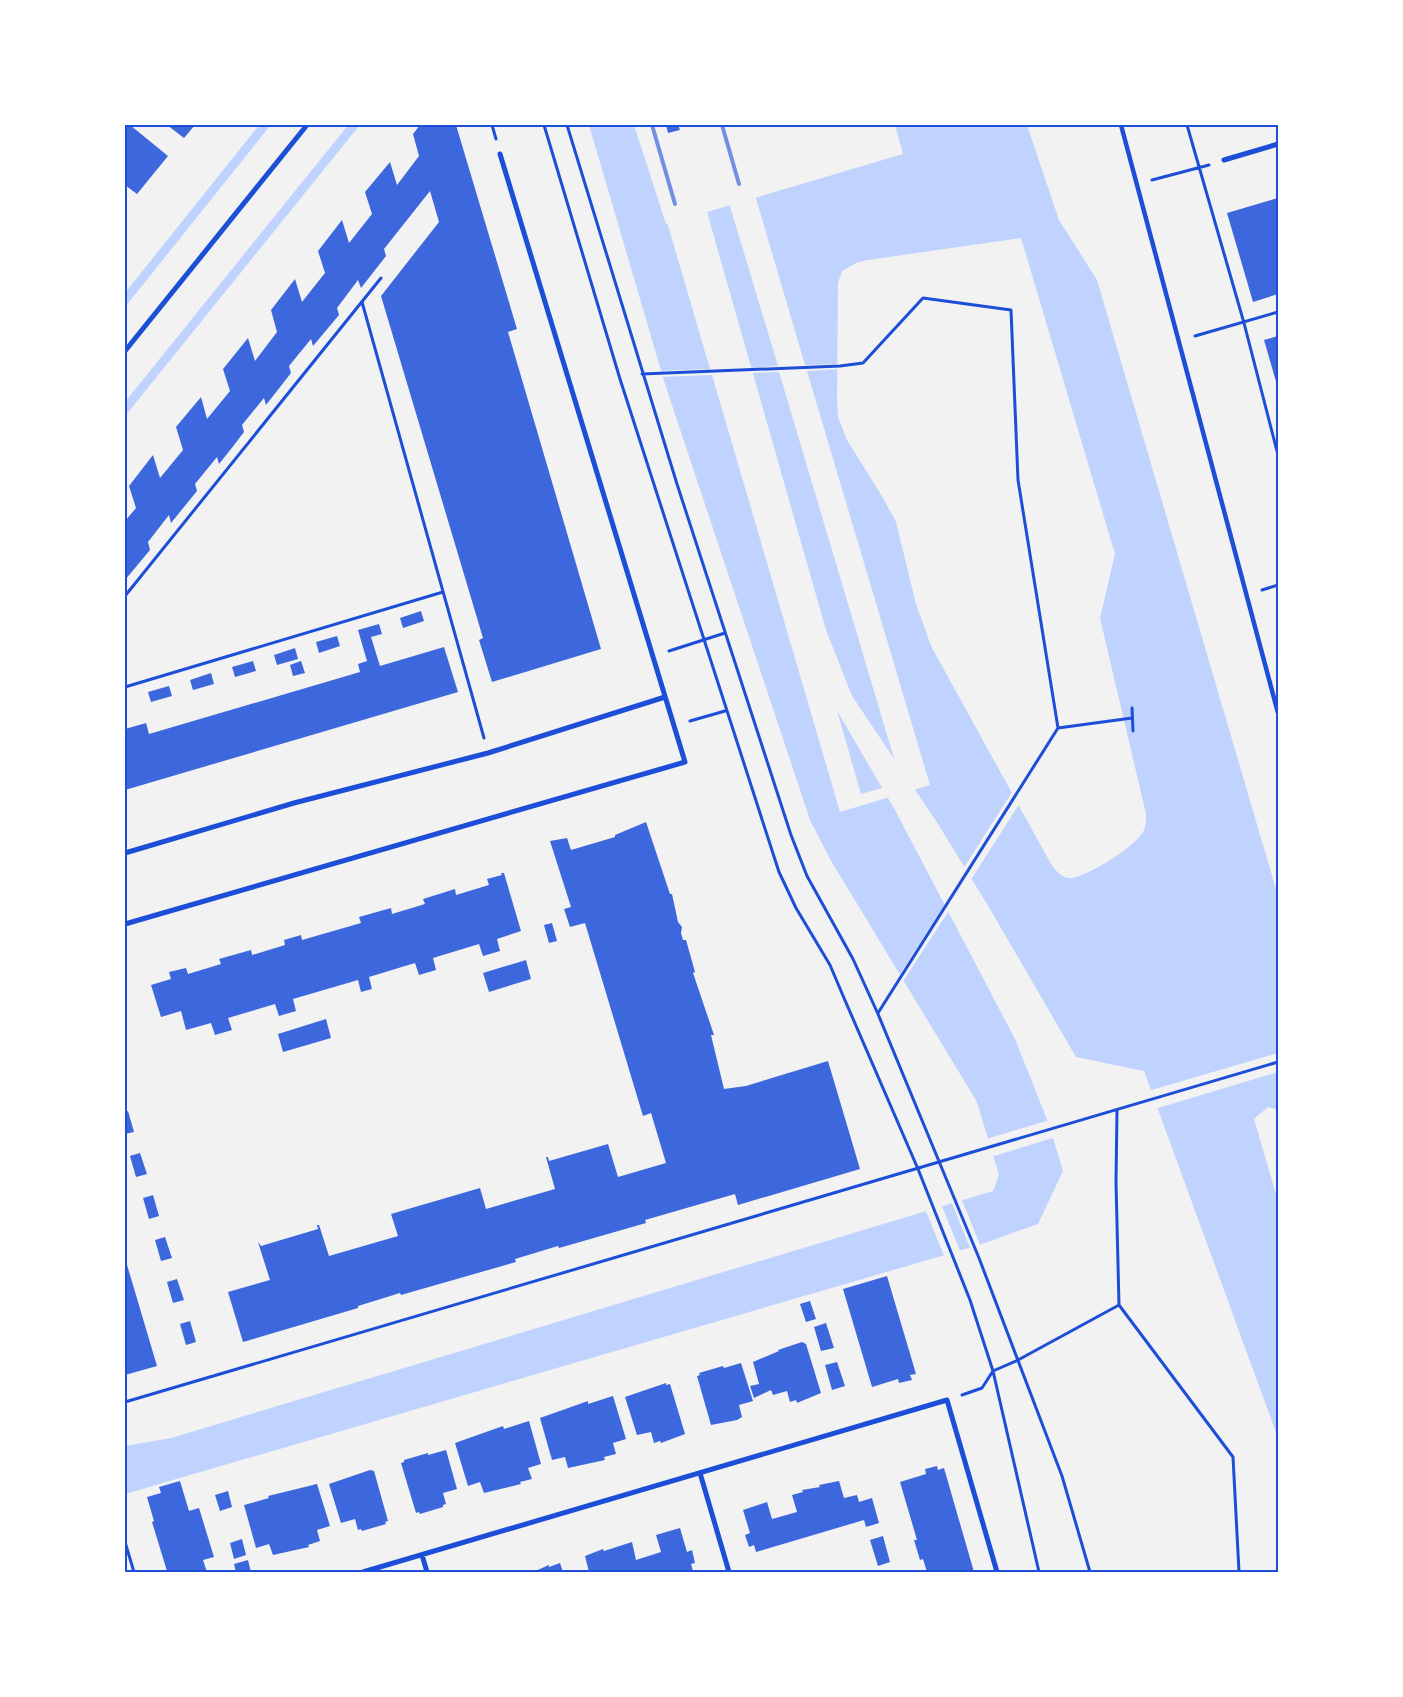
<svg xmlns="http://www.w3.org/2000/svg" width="1403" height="1697" viewBox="0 0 1403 1697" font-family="Manrope,sans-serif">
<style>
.water{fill:#bfd3fe;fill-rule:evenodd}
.pier{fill:#f2f2f2}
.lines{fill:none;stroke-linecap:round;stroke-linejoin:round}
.stream{stroke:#bfd3fe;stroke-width:9}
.building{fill:#3d67dc}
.path{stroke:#1d4ed8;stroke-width:3}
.pedestrian{stroke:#1d4ed8;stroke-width:4.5}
.minor{stroke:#1d4ed8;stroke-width:5}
.rail{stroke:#7290e2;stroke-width:4}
.neatline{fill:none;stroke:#1d4ed8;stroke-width:2}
</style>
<rect width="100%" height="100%" fill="#f2f2f2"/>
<!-- water -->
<path class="water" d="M 589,125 L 634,125 L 666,224 L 673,223 L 795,643 L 803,661 L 832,702 L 895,810 L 1015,1039 L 1048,1122 L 1063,1171 L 1038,1224 L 979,1245 L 125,1494 L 125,1446 L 171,1438 L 993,1191 L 999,1175 L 977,1102 L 830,859 L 810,820 L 665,384 Z
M 895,125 L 1027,125 L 1059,220 L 1097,280 L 1278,896 L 1278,1110 L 1268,1107 L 1254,1119 L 1278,1201 L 1278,1438 L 1144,1071 L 1076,1057 L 990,909 L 938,824 L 852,696 L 826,630 L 707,212 L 903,154 ZM 1021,238 L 1115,554 L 1100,618 L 1146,814 C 1146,819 1146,825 1144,830 C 1138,845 1085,879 1069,878 C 1061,877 1056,871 1051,864 L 931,646 L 916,604 L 896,522 L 883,498 L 847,440 L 838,417 L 837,401 L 838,283 L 842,271 L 858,262 L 868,260 Z"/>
<!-- pier -->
<path class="pier" d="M 755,195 L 805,365 L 840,364 L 840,369 L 807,371 L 930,785 L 913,790 L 896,765 L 779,372 L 750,373 L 749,368 L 778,366 L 729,203 Z
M 660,198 L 668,221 L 675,222 L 797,642 L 805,659 L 834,700 L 861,794 L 885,787 L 890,797 L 840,812 L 712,375 L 660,377 L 659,371 L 710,369 Z
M 1012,792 L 1020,803 L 970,881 L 963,869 Z
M 946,902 L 950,909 L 902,983 L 898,977 Z
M 1278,1053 L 1278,1072 L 1155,1109 L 1148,1091 Z
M 1050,1120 L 1056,1137 L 991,1157 L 986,1139 Z
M 961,1198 L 981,1247 L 971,1250 L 951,1201 Z
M 941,1204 L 961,1253 L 945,1258 L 925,1209 Z"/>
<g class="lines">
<!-- stream -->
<path class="stream" d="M 125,300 L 265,125
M 125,409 L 354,125"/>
</g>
<!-- building -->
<path class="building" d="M 125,125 L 130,125 L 168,156 L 137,194 L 125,185 Z
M 167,125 L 195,125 L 184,138 Z
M 420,125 L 456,125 L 517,329 L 508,332 L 601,649 L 492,682 L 479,640 L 483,638 L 381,296 L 439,222 L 430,191 L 384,249 L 386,256 L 361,288 L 358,280 L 337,308 L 339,315 L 313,346 L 311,339 L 289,366 L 291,373 L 266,405 L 264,398 L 242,425 L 244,432 L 231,449 L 219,464 L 217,457 L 195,484 L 197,491 L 171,523 L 169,515 L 148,542 L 150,550 L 125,580 L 125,521 L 136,508 L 129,486 L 153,455 L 160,478 L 183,450 L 176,427 L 201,397 L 207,419 L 230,391 L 223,369 L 248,338 L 255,361 L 277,332 L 271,310 L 295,279 L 302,302 L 313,288 L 325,273 L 318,251 L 342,220 L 349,243 L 372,214 L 365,192 L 390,162 L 397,185 L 419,156 L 413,134 Z
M 666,125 L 678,125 L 680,130 L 668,133 Z
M 1278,198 L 1278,294 L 1253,302 L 1227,213 Z
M 1278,336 L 1278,385 L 1277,385 L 1264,340 Z
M 421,611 L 424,621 L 403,628 L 400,618 Z
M 379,624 L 382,634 L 371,637 L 380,666 L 444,647 L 458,692 L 125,790 L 125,729 L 146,723 L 149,734 L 360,672 L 358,664 L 367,661 L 358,630 Z
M 337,636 L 340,646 L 319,653 L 316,642 Z
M 295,648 L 298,659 L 277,665 L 274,655 Z
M 253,661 L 256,671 L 235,677 L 232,667 Z
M 301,661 L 305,673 L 293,676 L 290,665 Z
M 211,673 L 214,684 L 193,690 L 190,680 Z
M 169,686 L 172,696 L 151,702 L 148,692 Z
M 646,822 L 670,894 L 672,894 L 678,922 L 682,927 L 681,933 L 683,940 L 686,940 L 695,972 L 693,973 L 714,1035 L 711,1035 L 724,1089 L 746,1086 L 828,1061 L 860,1169 L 738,1205 L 735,1194 L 645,1220 L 646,1223 L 559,1248 L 558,1246 L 515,1259 L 516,1262 L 401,1295 L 400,1293 L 358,1306 L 358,1308 L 243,1342 L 228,1292 L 270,1280 L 258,1242 L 261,1246 L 318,1229 L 317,1225 L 319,1225 L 329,1256 L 398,1236 L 391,1214 L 480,1188 L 486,1209 L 555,1189 L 546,1157 L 548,1157 L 549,1161 L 608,1144 L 618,1177 L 666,1163 L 651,1113 L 643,1116 L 585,923 L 570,927 L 564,909 L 571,907 L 550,841 L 567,838 L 571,850 L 615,837 L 615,835 Z
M 501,873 L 504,873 L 521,931 L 497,939 L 500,951 L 483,956 L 479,944 L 433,958 L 436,970 L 419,975 L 415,963 L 369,977 L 372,989 L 361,992 L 358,980 L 293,999 L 296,1011 L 279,1016 L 275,1004 L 228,1018 L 232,1030 L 215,1035 L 211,1023 L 186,1030 L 181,1011 L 161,1017 L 151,985 L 171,979 L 169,972 L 186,968 L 188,974 L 221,964 L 219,959 L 251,950 L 252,955 L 285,945 L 284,940 L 301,935 L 302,940 L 361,923 L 359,917 L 391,908 L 392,914 L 425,904 L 423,899 L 455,889 L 456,895 L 489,885 L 487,879 L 502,875 Z
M 552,923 L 557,941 L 549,943 L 544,925 Z
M 526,960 L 531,979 L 489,992 L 483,973 Z
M 326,1019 L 331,1038 L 283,1052 L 278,1034 Z
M 128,1111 L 134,1132 L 125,1134 L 125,1112 Z
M 140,1153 L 147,1174 L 136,1177 L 130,1156 Z
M 153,1195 L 159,1216 L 149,1219 L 143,1198 Z
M 165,1237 L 172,1258 L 161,1261 L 155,1240 Z
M 125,1258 L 157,1366 L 125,1375 Z
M 887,1276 L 916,1374 L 910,1375 L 912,1380 L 899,1383 L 898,1379 L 872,1387 L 843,1289 Z
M 177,1279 L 184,1300 L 173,1303 L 167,1282 Z
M 810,1301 L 816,1319 L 806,1322 L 800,1304 Z
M 190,1321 L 196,1342 L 186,1345 L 180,1324 Z
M 826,1323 L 834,1348 L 821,1351 L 814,1327 Z
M 802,1342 L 806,1344 L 821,1393 L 797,1403 L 796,1400 L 790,1402 L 787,1391 L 773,1395 L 771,1390 L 754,1398 L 750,1386 L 759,1384 L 753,1362 L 779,1351 L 778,1350 Z
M 837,1362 L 845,1386 L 832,1390 L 825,1365 Z
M 741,1363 L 753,1401 L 739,1405 L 742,1417 L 737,1420 L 711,1425 L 697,1376 L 700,1375 L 699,1373 L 723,1366 L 724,1368 Z
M 666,1383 L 666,1385 L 670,1384 L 685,1434 L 661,1443 L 660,1441 L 654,1443 L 651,1432 L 637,1435 L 625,1397 Z
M 613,1396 L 626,1439 L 613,1443 L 616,1454 L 604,1457 L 605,1460 L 568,1468 L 565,1457 L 552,1460 L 540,1418 L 588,1401 L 588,1404 Z
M 529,1421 L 541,1464 L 528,1468 L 532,1479 L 520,1482 L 521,1484 L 484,1493 L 480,1482 L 468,1486 L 455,1443 L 503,1426 L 504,1429 Z
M 446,1450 L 457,1489 L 443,1493 L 446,1504 L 443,1505 L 443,1507 L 420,1514 L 419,1512 L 416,1513 L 401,1463 L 404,1462 L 404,1460 L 428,1453 L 428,1455 Z
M 937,1466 L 938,1470 L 944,1468 L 974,1572 L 927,1572 L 923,1559 L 920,1560 L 914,1540 L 917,1540 L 900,1482 L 926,1474 L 925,1469 Z
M 370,1470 L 374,1471 L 388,1521 L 385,1522 L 386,1524 L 362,1531 L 361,1529 L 358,1530 L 355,1519 L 341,1523 L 329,1484 Z
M 180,1481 L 189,1511 L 199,1508 L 214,1557 L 203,1560 L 207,1572 L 167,1571 L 152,1522 L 154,1521 L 147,1497 L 161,1493 L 159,1487 Z
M 839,1481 L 844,1498 L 857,1495 L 859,1502 L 872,1498 L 879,1523 L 866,1527 L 864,1520 L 756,1552 L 754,1545 L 749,1547 L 745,1535 L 750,1533 L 743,1510 L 767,1502 L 772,1519 L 797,1512 L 792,1495 L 803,1492 L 802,1490 L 820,1487 L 819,1485 Z
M 317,1484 L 330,1526 L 317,1530 L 320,1541 L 308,1545 L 309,1547 L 273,1555 L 269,1544 L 256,1548 L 244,1505 L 269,1498 L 268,1496 Z
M 228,1491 L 232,1507 L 220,1511 L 215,1495 Z
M 680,1528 L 687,1552 L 692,1550 L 695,1563 L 691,1564 L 693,1571 L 589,1572 L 585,1556 L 603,1549 L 604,1551 L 632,1542 L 636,1560 L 661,1552 L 656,1535 Z
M 883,1536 L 890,1562 L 878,1566 L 870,1540 Z
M 242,1539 L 246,1555 L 234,1559 L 230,1543 Z
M 248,1560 L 251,1572 L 236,1572 L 234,1564 Z
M 560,1563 L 563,1572 L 533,1572 L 549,1565 L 549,1567 Z"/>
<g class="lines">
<!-- path -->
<path class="path" d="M 492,125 L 496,139
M 544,125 L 620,379 L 779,872 L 796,908 L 830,965 L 844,998 L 918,1169 L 970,1300 L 993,1371 L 1039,1572
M 567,125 L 677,484 L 791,835 L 807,876 L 853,959 L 878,1014 L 979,1258 L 1062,1476 L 1090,1572
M 1187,125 L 1244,323 L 1278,455
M 1152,180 L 1209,165
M 362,302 L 484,738
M 1195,336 L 1278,312
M 642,374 L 840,366 L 863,363 L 923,298 L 1011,310 L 1018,480 L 1058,728 L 878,1013
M 1262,590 L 1278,585
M 125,596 L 381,278
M 669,651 L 725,633
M 125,687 L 443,592
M 1132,708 L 1133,731
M 690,721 L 725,711
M 1058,728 L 1132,718
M 1119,1305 L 1233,1457 L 1239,1572
M 962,1395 L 982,1388 L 993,1371 L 1018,1360 L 1119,1305 L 1116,1182 L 1117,1110
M 125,1402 L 1278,1062
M 125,1542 L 134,1572"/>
<!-- pedestrian -->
<path class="pedestrian" d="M 1121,125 L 1278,713"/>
<!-- minor -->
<path class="minor" d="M 1224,160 L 1278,144
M 125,351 L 307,125
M 125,853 L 294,803 L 488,753 L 665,697
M 125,924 L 685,762 L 500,154
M 700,1473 L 729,1572
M 422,1555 L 427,1572
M 363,1572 L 947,1400 L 997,1572"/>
<!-- rail -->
<path class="rail" d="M 652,125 L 675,204
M 722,125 L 739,184"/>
</g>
<!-- border -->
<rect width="1403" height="1697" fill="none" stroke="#ffffff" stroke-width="252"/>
<rect x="126" y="126" width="1151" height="1445" class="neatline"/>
</svg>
